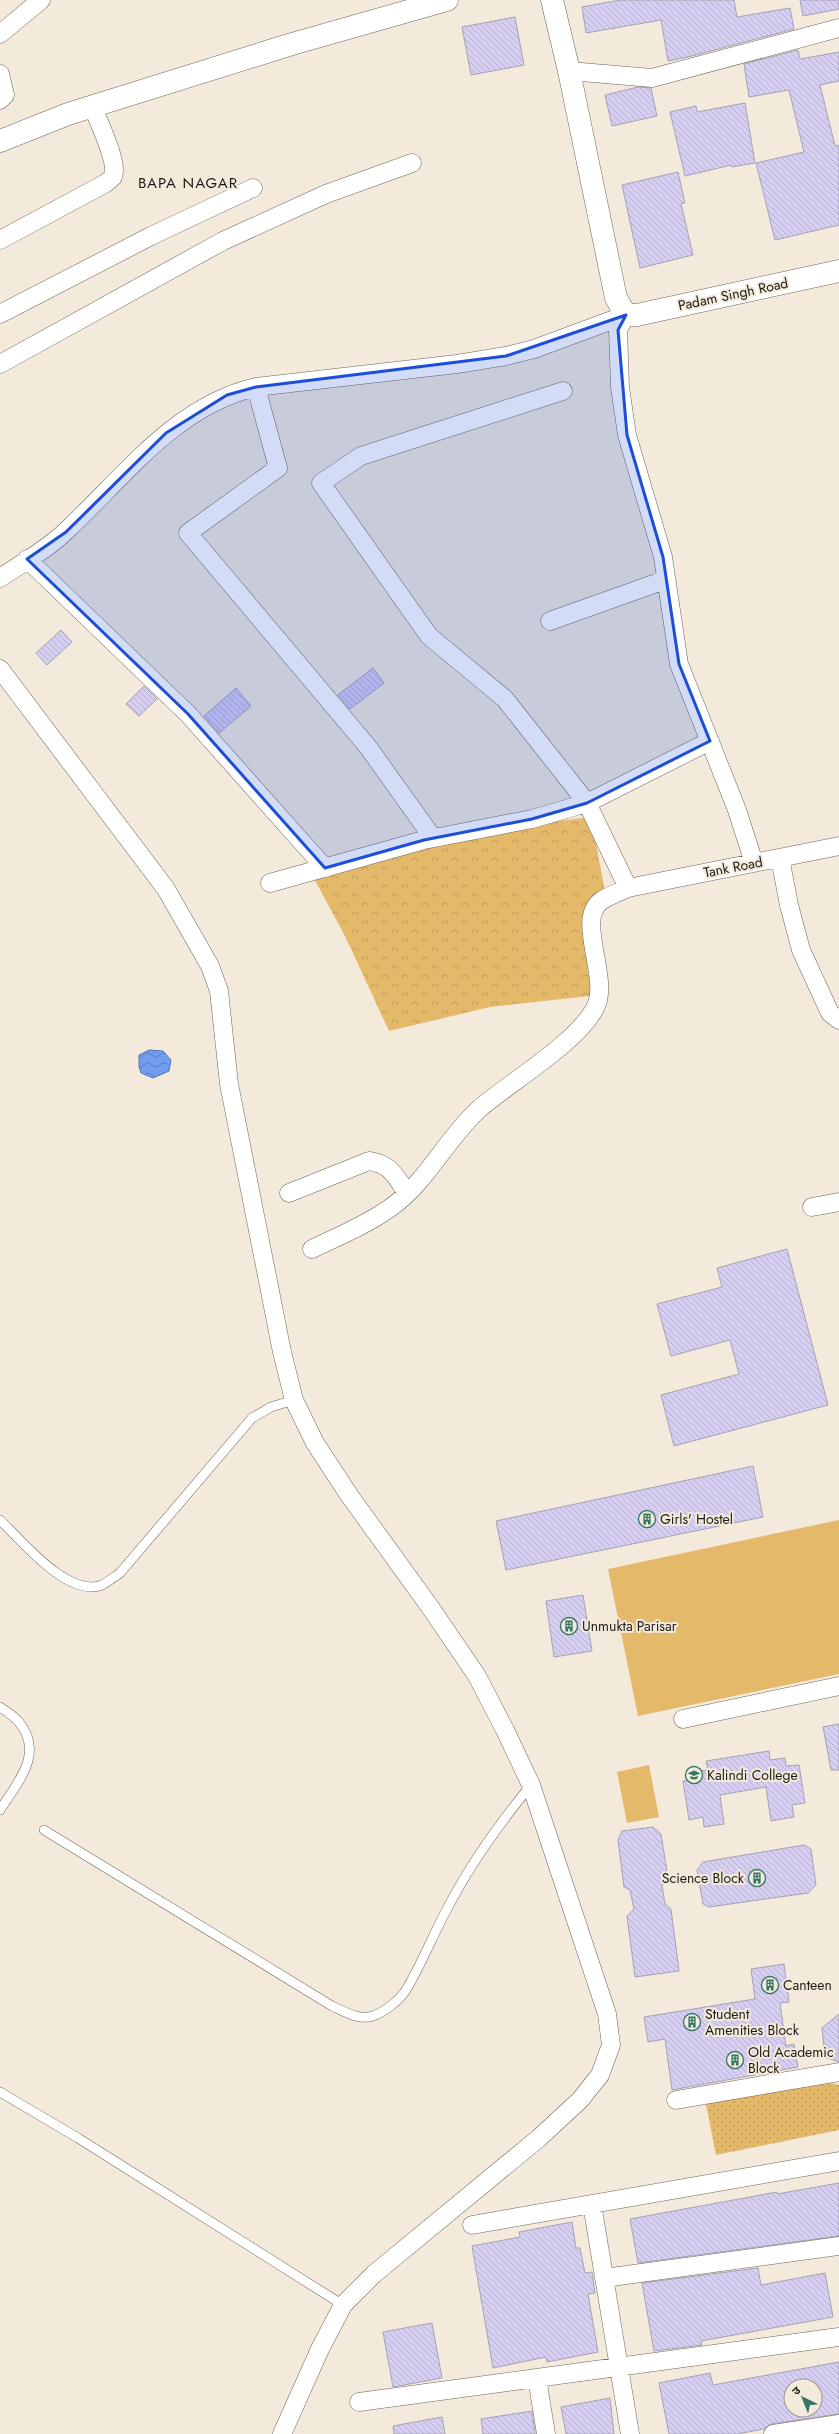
<svg xmlns="http://www.w3.org/2000/svg" width="839" height="2434" viewBox="0 0 839 2434" font-family="Jost,'Noto Sans Devanagari',sans-serif">
<style>
.grass{fill:url(#grass-dots)}
.park{fill:url(#park-crowns)}
.pitch{fill:#e4b969}
.water{fill:url(#water-waves);stroke:#5976ad}
.building{fill:url(#building-back-hatch);stroke:#a6a2b2;fill-rule:evenodd}
.lines{fill:none;stroke-linecap:round;stroke-linejoin:round}
.service-casing{stroke:#6d6558;stroke-width:10}
.minor-casing{stroke:#6d6558;stroke-width:19}
.tertiary-casing{stroke:#6d6558;stroke-width:23}
.service{stroke:#fff;stroke-width:9}
.minor{stroke:#fff;stroke-width:18}
.tertiary{stroke:#fff;stroke-width:22}
.marked{fill:#1d4ed8;fill-opacity:0.2;stroke:#1d4ed8;stroke-width:3;stroke-linejoin:round}
.labels{text-anchor:middle;dominant-baseline:central;stroke-width:4;stroke-linejoin:round;paint-order:stroke}
.street-label{font-size:14px;fill:#1e1b15;stroke:#f3eadb}
.poi-label{font-size:14px;fill:#1e1b15;stroke:#f3eadb;text-anchor:start}
.neighbourhood-label{font-size:15px;letter-spacing:1px;fill:#1e1b15;stroke:#f3eadb}
</style>
<defs>
<pattern id="grass-dots" width="8" height="8" patternUnits="userSpaceOnUse"><rect width="8" height="8" fill="#e4b969"/><path d="M2 2h.1M6 6h.1" fill="none" stroke="#c39e5a" stroke-width="1.8" stroke-linecap="round"/></pattern>
<pattern id="park-crowns" width="20" height="18" patternUnits="userSpaceOnUse"><rect width="20" height="18" fill="#e4b969"/><path d="M2 6a3 3 0 1 1 6 0M12 15a3 3 0 1 1 6 0" fill="none" stroke="#c39e5a"/></pattern>
<pattern id="water-waves" width="16" height="10" patternUnits="userSpaceOnUse"><rect width="16" height="10" fill="#729dee"/><path d="M0 5q4-4 8 0t8 0" fill="none" stroke="#5d7fc0"/></pattern>
<pattern id="building-back-hatch" width="6" height="6" patternUnits="userSpaceOnUse"><rect width="6" height="6" fill="#d7cef3"/><path d="M-1 5l2 2M0 0l6 6M5-1l2 2" fill="none" stroke="#b8b0cf"/></pattern>
</defs>
<rect width="100%" height="100%" fill="#f3eadb"/>
<!-- grass -->
<path class="grass" d="M 825,2082 L 839,2085 L 839,2130 L 716,2155 L 706,2104 Z"/>
<!-- park -->
<path class="park" d="M 591,817 L 607,902 L 590,912 L 598,995 L 490,1007 L 389,1031 L 346,938 L 310,871 L 432,836 Z"/>
<!-- pitch -->
<path class="pitch" d="M 839,1520 L 839,1674 L 638,1716 L 608,1569 Z
M 649,1765 L 659,1817 L 627,1823 L 617,1772 Z"/>
<!-- water -->
<path class="water" d="M 149,1050 L 163,1051 L 171,1060 L 169,1071 L 153,1078 L 141,1073 L 139,1067 L 139,1055 Z"/>
<!-- building -->
<path class="building" d="M 620,0 L 734,0 L 737,17 L 790,8 L 794,29 L 692,56 L 668,61 L 661,20 L 586,33 L 582,7 Z
M 800,0 L 839,0 L 839,9 L 803,16 Z
M 515,17 L 524,65 L 471,75 L 462,27 Z
M 798,50 L 800,59 L 839,52 L 839,81 L 820,85 L 835,146 L 839,145 L 839,225 L 775,240 L 756,163 L 804,152 L 789,90 L 749,97 L 744,64 Z
M 638,87 L 651,88 L 657,116 L 612,126 L 605,95 Z
M 745,103 L 755,163 L 732,167 L 731,165 L 685,176 L 670,112 L 696,106 L 697,112 Z
M 678,172 L 685,203 L 681,204 L 693,255 L 640,268 L 622,185 Z
M 61,630 L 72,642 L 47,665 L 36,653 Z
M 373,668 L 384,683 L 350,709 L 338,695 Z
M 144,686 L 157,699 L 139,716 L 126,704 Z
M 236,688 L 251,706 L 219,733 L 204,716 Z
M 787,1249 L 828,1405 L 674,1446 L 661,1395 L 739,1374 L 730,1340 L 671,1356 L 657,1304 L 722,1287 L 717,1268 Z
M 753,1466 L 763,1517 L 506,1570 L 496,1521 Z
M 583,1595 L 592,1651 L 554,1657 L 546,1601 Z
M 839,1724 L 839,1770 L 831,1770 L 823,1727 Z
M 769,1751 L 770,1760 L 785,1758 L 786,1766 L 799,1765 L 805,1803 L 792,1805 L 794,1817 L 771,1821 L 766,1787 L 720,1795 L 724,1824 L 704,1827 L 703,1817 L 689,1820 L 683,1781 L 696,1780 L 695,1772 L 708,1770 L 706,1761 Z
M 653,1827 L 661,1834 L 668,1878 L 662,1886 L 665,1904 L 671,1909 L 679,1971 L 635,1977 L 627,1916 L 634,1909 L 630,1890 L 624,1887 L 618,1840 L 622,1831 Z
M 804,1845 L 811,1849 L 816,1885 L 808,1893 L 709,1907 L 703,1904 L 697,1870 L 703,1862 Z
M 784,1964 L 789,2002 L 780,2003 L 786,2046 L 794,2044 L 798,2067 L 672,2090 L 665,2039 L 648,2042 L 644,2017 L 755,1999 L 751,1969 Z
M 839,2014 L 839,2062 L 825,2057 L 822,2028 Z
M 839,2183 L 839,2236 L 638,2263 L 630,2219 L 777,2192 L 777,2194 Z
M 572,2222 L 576,2248 L 580,2248 L 585,2273 L 592,2272 L 595,2293 L 588,2294 L 598,2352 L 547,2362 L 546,2357 L 493,2368 L 472,2246 L 520,2237 L 519,2232 Z
M 758,2268 L 761,2285 L 825,2273 L 833,2317 L 701,2341 L 702,2345 L 654,2351 L 642,2283 Z
M 432,2323 L 442,2378 L 393,2387 L 383,2332 Z
M 839,2362 L 839,2414 L 771,2424 L 764,2429 L 737,2434 L 669,2434 L 659,2383 L 710,2373 L 713,2385 ZM 791,2386 L 815,2386 L 815,2410 L 791,2410 Z
M 610,2398 L 614,2434 L 566,2434 L 561,2407 Z
M 532,2411 L 535,2434 L 483,2434 L 481,2419 Z
M 442,2417 L 445,2434 L 394,2434 L 393,2426 Z"/>
<g class="lines">
<!-- service casing -->
<g class="service-casing">
<path id="service" d="M 0,1520 C 22,1541 68,1598 102,1585 C 108,1582 114,1577 120,1573 L 252,1418 L 271,1407 L 294,1400
M 0,1707 C 6,1711 14,1716 19,1722 C 45,1754 17,1783 0,1810
M 44,1830 L 332,2006 C 344,2011 359,2021 373,2016 C 384,2012 399,2001 406,1990 C 421,1965 432,1937 446,1911 C 469,1866 499,1824 531,1785
M 0,2092 L 78,2138 L 343,2305"/>
</g>
<!-- minor casing -->
<g class="minor-casing">
<path id="minor" d="M 0,34 L 41,0
M 569,71 L 652,78 L 839,28
M 0,74 L 5,95 L 0,100
M 0,240 L 106,183 C 108,181 111,179 113,177 C 119,162 98,122 93,107
M 0,314 L 151,236 L 253,188
M 626,315 L 618,330 L 620,387 L 627,435 L 663,557 L 679,664 L 737,810 L 754,863
M 0,364 L 223,241 L 326,194 L 412,163
M 256,387 L 278,468 L 188,533 L 368,747 L 433,838
M 563,391 L 361,456 L 321,483 L 429,636 L 505,699 L 587,803 L 628,888
M 27,559 L 188,714 L 325,868
M 0,578 C 22,563 48,549 67,530 C 125,476 175,406 256,387 L 457,364 L 506,356 L 534,349 L 626,315
M 550,621 L 665,580
M 0,669 L 166,889 L 210,966 L 219,991 L 229,1084 L 282,1352 L 294,1400 L 315,1443 L 349,1495 L 430,1607 L 477,1676 L 505,1730 L 531,1785 L 607,2014 L 611,2045 L 600,2075 L 580,2100 L 539,2138 L 374,2274 L 343,2305 L 320,2349 L 282,2434
M 780,858 L 789,905 L 801,950 L 830,1013 L 839,1020
M 270,883 L 424,840 L 532,819 L 587,803 L 710,741
M 289,1193 L 369,1161 C 391,1164 395,1176 407,1193
M 812,1207 L 839,1202
M 312,1249 C 339,1236 366,1225 390,1208 C 427,1182 446,1139 479,1109 C 509,1083 578,1042 595,1008 C 611,979 575,920 601,901 C 608,896 619,892 628,888 L 839,846
M 683,1719 L 839,1686
M 676,2100 L 839,2072
M 592,2204 L 630,2434
M 472,2225 L 839,2161
M 604,2278 L 839,2246
M 537,2378 L 546,2434
M 359,2402 L 839,2337
M 773,2434 L 839,2424"/>
</g>
<!-- tertiary casing -->
<g class="tertiary-casing">
<path id="tertiary" d="M 552,0 L 569,71 L 616,298 L 626,315 L 637,315 L 839,271
M 0,141 L 68,114 L 292,44 L 447,0"/>
</g>
<!-- service -->
<use href="#service" class="service"/>
<!-- minor -->
<use href="#minor" class="minor"/>
<!-- tertiary -->
<use href="#tertiary" class="tertiary"/>
</g>
<!-- marked area -->
<path class="marked" d="M 626,315 L 618,330 L 627,435 L 663,557 L 679,664 L 710,741 L 587,803 L 532,819 L 424,840 L 325,868 L 188,714 L 27,559 L 66,532 L 166,433 L 227,395 L 256,387 L 506,356 Z"/>
<!-- icons -->
<defs>
<g id="building-ring" transform="scale(0.9)"><circle r="9.5" fill="#f3eadb" stroke="#357666" stroke-width="1.5"/><path d="M-4-6H4V6H1V3H-1V6H-4ZM-2.5-4.3h1.7v1.8h-1.7ZM.8-4.3h1.7v1.8H.8ZM-2.5-1h1.7V.8h-1.7ZM.8-1h1.7V.8H.8Z" fill="#357666"/></g>
<g id="university-ring" transform="scale(0.9)"><circle r="9.5" fill="#f3eadb" stroke="#357666" stroke-width="1.5"/><path d="M0-5L7-2L0 1L-7-2ZM-4 1L0 2.5L4 1V4Q0 6-4 4Z" fill="#357666"/></g>
</defs>
<g fill-rule="evenodd">
<use href="#building-ring" x="647" y="1519"/>
<use href="#building-ring" x="569" y="1626"/>
<use href="#university-ring" x="694" y="1775"/>
<use href="#building-ring" x="757" y="1878"/>
<use href="#building-ring" x="770" y="1985"/>
<use href="#building-ring" x="692" y="2022"/>
<use href="#building-ring" x="735" y="2060"/>
</g>
<g class="labels">
<!-- street labels -->
<g class="street-label">
<text transform="translate(733 294) rotate(-12)">Padam Singh Road</text>
<text transform="translate(733 867) rotate(-11)">Tank Road</text>
</g>
<!-- poi labels -->
<g class="poi-label">
<text x="660" y="1519">Girls' Hostel</text>
<text x="582" y="1626">Unmukta Parisar</text>
<text x="707" y="1775">Kalindi College</text>
<text x="744" y="1878" text-anchor="end">Science Block</text>
<text x="783" y="1985">Canteen</text>
<text x="705" y="2014">Student<tspan x="705" dy="16">Amenities Block</tspan></text>
<text x="748" y="2052">Old Academic<tspan x="748" dy="16">Block</tspan></text>
</g>
<!-- neighbourhood labels -->
<g class="neighbourhood-label">
<text x="188" y="183">BAPA NAGAR</text>
</g>
</g>
<!-- north arrow -->
<g transform="translate(803 2398) rotate(317)"><circle r="19" fill="#f3eadb" stroke="#9e978c"/>
<path d="M0-3L7 15L0 10L-7 15Z" fill="#357666"/>
<text y="-6" font-size="11" font-weight="bold" text-anchor="middle" fill="#1e1b15">उ</text>
</g>
</svg>
